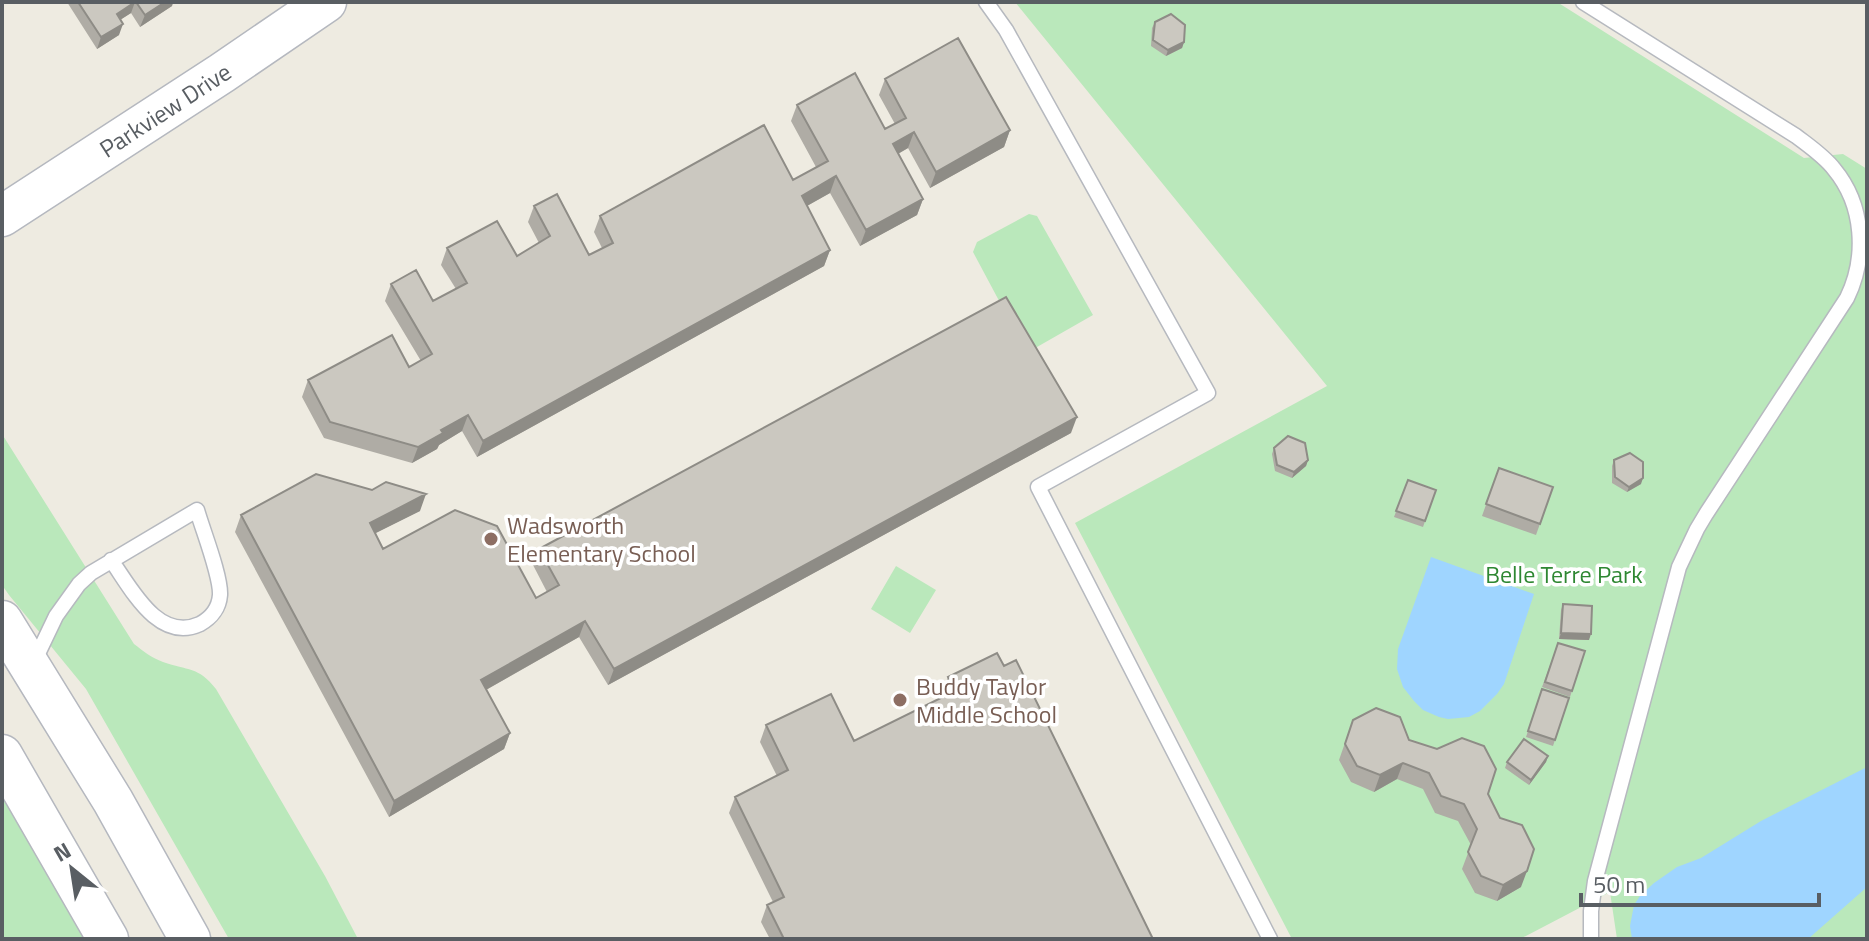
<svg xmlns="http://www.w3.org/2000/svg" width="1869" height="941" viewBox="0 0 1869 941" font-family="'Titillium Web',sans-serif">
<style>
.green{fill:#bae8bb}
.water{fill:#9fd5ff}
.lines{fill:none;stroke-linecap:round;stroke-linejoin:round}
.lane-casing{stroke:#b6b9bf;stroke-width:17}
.secondary-casing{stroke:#b5b8bf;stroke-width:43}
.lane{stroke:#fff;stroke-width:14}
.secondary{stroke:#fff;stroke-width:40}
.wall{fill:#afaca5}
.shaded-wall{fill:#8e8c86}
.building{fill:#cbc8c0;stroke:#8e8c86;stroke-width:2}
.education-dot{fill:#8d6e63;stroke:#fff;stroke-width:3}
.labels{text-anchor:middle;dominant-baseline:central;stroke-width:7;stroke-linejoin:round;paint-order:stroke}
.street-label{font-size:24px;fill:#595e63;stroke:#fff}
.education-label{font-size:24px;fill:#785e54;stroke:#fff;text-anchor:start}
.park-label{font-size:24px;fill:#2e8732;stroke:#fff}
</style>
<rect width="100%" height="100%" fill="#eeebe1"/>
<!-- green -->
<path class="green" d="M 1015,2 L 1557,2 L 1804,158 L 1843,154 L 1867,169 L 1867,939 L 1617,939 L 1610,892 L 1520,939 L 1292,939 L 1075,523 L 1327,386 Z
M 1029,214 L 1037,216 L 1093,315 L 1037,347 L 1020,340 L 973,252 L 977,242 Z
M 2,434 L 134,644 C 143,651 152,658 163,662 C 188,671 198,666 216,689 L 325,876 L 358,939 L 229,939 L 86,689 L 9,595 L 2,585 Z
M 896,566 L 936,590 L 910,633 L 871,609 Z
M 2,791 L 87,939 L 2,939 Z"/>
<!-- water -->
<path class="water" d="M 1431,557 L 1534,594 L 1504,684 L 1497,694 L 1480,711 L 1469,717 L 1448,719 L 1439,717 L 1423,710 L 1414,701 L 1403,687 L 1397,669 L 1398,649 Z
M 1867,767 L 1867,887 L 1808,939 L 1632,939 L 1630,926 L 1634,905 L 1640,896 L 1654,883 L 1677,867 L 1701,858 L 1761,821 Z"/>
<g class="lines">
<!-- lane casing -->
<g class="lane-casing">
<path id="lane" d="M 986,2 L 1006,30 L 1208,393 L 1038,487 L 1270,939
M 1583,2 L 1796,136 C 1809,146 1824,156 1834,169 C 1864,205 1867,257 1847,298 L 1706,514 L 1697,529 L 1679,567 L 1595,881 L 1591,911 L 1591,939
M 34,662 L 56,616 L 79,584 L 91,573 L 197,510 C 203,531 221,576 220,595 C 219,608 211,618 200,624 C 158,643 131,588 111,560"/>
</g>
<!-- secondary casing -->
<g class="secondary-casing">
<path id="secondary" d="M 2,216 L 222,73 L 326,2
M 2,621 L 113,801 L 190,939
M 2,755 L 108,939"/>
</g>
<!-- lane -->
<use href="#lane" class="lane"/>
<!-- secondary -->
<use href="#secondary" class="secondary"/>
</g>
<!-- wall -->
<path class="wall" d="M 67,2 L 173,2 L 172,6 L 140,27 L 131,13 L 120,20 L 119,35 L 97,49 Z
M 1155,22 L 1184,42 L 1182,48 L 1166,56 L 1151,46 L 1152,28 Z
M 885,79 L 1010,130 L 1004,147 L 930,188 L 908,148 L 898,154 L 923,199 L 917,215 L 860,246 L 830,193 L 807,206 L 830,250 L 824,266 L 477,457 L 462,431 L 439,445 L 437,449 L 412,463 L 324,438 L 302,397 L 308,380 L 409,367 L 421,361 L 385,301 L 391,284 L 433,301 L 456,289 L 441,265 L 447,248 L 517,256 L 539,243 L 528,222 L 534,206 L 589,255 L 602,248 L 594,232 L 600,216 L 793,180 L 816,167 L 791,121 L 797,105 L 885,129 L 895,124 L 879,95 Z
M 1071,433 L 608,685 L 579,637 L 486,690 L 510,733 L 504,749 L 389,817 L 235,532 L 241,515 L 372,490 L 420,511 L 375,533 L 383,549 L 536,598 L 547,592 L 533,565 L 539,549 Z
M 1274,448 L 1308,460 L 1306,466 L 1292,478 L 1275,471 L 1272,454 Z
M 1614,460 L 1641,484 L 1627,492 L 1612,483 L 1612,466 Z
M 1499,468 L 1553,487 L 1536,535 L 1482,516 Z
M 1408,480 L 1436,490 L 1423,527 L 1394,517 Z
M 1563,604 L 1589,640 L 1559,639 L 1561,610 Z
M 1558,643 L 1585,651 L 1570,697 L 1542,687 Z
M 948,677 L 1153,939 L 770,939 L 761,922 L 767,905 L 773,902 L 729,813 L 735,797 L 777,776 L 760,742 L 766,725 L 854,741 L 944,697 L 942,693 Z
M 1542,689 L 1569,698 L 1553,746 L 1526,737 Z
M 1353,720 L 1409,740 L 1488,794 L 1521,887 L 1497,901 L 1475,893 L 1462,869 L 1471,845 L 1458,821 L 1435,813 L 1423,789 L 1397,779 L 1374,792 L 1351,782 L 1339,760 Z
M 1548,756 L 1546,762 L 1529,785 L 1505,768 L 1507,762 Z"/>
<!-- shaded-wall -->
<path class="shaded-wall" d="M 135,2 L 131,13 L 112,25 L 117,14 Z
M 165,2 L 173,2 L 172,6 L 140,27 L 145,15 Z
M 123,24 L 119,35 L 97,49 L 101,37 Z
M 1184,42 L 1182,48 L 1166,56 L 1168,50 Z
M 1010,130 L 1004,147 L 930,188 L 936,172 Z
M 914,132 L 908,148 L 887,160 L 893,144 Z
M 836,176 L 830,193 L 796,212 L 802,196 Z
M 923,199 L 917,215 L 860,246 L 866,230 Z
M 830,250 L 824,266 L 477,457 L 483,441 Z
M 468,415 L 462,431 L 439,445 L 437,449 L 412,463 L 418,447 L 441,430 Z
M 1077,417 L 1071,433 L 608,685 L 614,669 Z
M 1308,460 L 1306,466 L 1292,478 L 1294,472 Z
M 1643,478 L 1641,484 L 1627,492 L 1629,487 Z
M 426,494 L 420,511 L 364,539 L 370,523 Z
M 585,621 L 579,637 L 475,696 L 481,680 Z
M 1561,633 L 1591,634 L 1589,640 L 1559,639 Z
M 510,733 L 504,749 L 389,817 L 394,801 Z
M 1548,756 L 1546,762 L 1529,785 L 1531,780 Z
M 1403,763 L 1397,779 L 1374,792 L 1380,775 Z
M 1527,871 L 1521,887 L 1497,901 L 1503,885 Z"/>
<!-- building -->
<path class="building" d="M 78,2 L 135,2 L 117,14 L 123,24 L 101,37 Z
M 136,2 L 165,2 L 145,15 Z
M 1171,14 L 1185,25 L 1184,42 L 1168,50 L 1153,40 L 1155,22 Z
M 958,38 L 1010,130 L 936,172 L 914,132 L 893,144 L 923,199 L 866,230 L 836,176 L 802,196 L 830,250 L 483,441 L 468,415 L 441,430 L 443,433 L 418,447 L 330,422 L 308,380 L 392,335 L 409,367 L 432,354 L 391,284 L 416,270 L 433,301 L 467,283 L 447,248 L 497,221 L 517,256 L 550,236 L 534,206 L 557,194 L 589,255 L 613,243 L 600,216 L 764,125 L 793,180 L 828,161 L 797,105 L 855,73 L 885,129 L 906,118 L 885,79 Z
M 1006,297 L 1077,417 L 614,669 L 585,621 L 481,680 L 510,733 L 394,801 L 241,515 L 316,474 L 372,490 L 386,482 L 426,494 L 370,523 L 383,549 L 455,510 L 497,526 L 536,598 L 559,585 L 539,549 Z
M 1288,436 L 1305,443 L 1308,460 L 1294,472 L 1277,465 L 1274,448 Z
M 1630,453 L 1643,462 L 1643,478 L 1629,487 L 1615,477 L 1614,460 Z
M 1499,468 L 1553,487 L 1540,524 L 1486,504 Z
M 1408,480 L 1436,490 L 1425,521 L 1396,511 Z
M 1563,604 L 1592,606 L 1591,634 L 1561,633 Z
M 1558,643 L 1585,651 L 1572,691 L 1545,682 Z
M 997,653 L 1004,666 L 1016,660 L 1153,939 L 784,939 L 767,905 L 784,897 L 735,797 L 788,770 L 766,725 L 831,694 L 854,741 L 955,691 L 948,677 Z
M 1542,689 L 1569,698 L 1555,740 L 1528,731 Z
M 1376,708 L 1400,717 L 1409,740 L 1437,749 L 1462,738 L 1484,746 L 1496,769 L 1488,794 L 1500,818 L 1522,825 L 1534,849 L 1527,871 L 1503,885 L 1481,876 L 1468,852 L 1477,829 L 1464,804 L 1441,796 L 1429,773 L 1403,763 L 1380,775 L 1357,766 L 1345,744 L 1353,720 Z
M 1524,739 L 1548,756 L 1531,780 L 1507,762 Z"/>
<!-- markers -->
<g class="education-dot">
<circle cx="491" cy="539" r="8"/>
<circle cx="900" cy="700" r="8"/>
</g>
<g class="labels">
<!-- street labels -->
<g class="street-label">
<text transform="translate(165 110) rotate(-33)">Parkview Drive</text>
</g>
<!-- education labels -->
<g class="education-label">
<text x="507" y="525">Wadsworth<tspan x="507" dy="28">Elementary School</tspan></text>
<text x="916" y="686">Buddy Taylor<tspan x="916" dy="28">Middle School</tspan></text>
</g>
<!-- park labels -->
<g class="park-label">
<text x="1564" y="574">Belle Terre Park</text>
</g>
</g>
<!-- border -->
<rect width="1869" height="941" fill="none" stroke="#595e63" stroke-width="8"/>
<!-- north arrow -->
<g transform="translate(72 869) rotate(330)" stroke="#ffffff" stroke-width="6" paint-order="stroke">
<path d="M0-6L14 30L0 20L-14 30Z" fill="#595e63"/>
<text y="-12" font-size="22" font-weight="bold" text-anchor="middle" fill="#595e63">N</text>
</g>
<!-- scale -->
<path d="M1581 893v12h238v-12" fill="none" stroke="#595e63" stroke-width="4"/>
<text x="1593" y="893" font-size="24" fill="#595e63" stroke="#ffffff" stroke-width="6" paint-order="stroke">50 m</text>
</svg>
